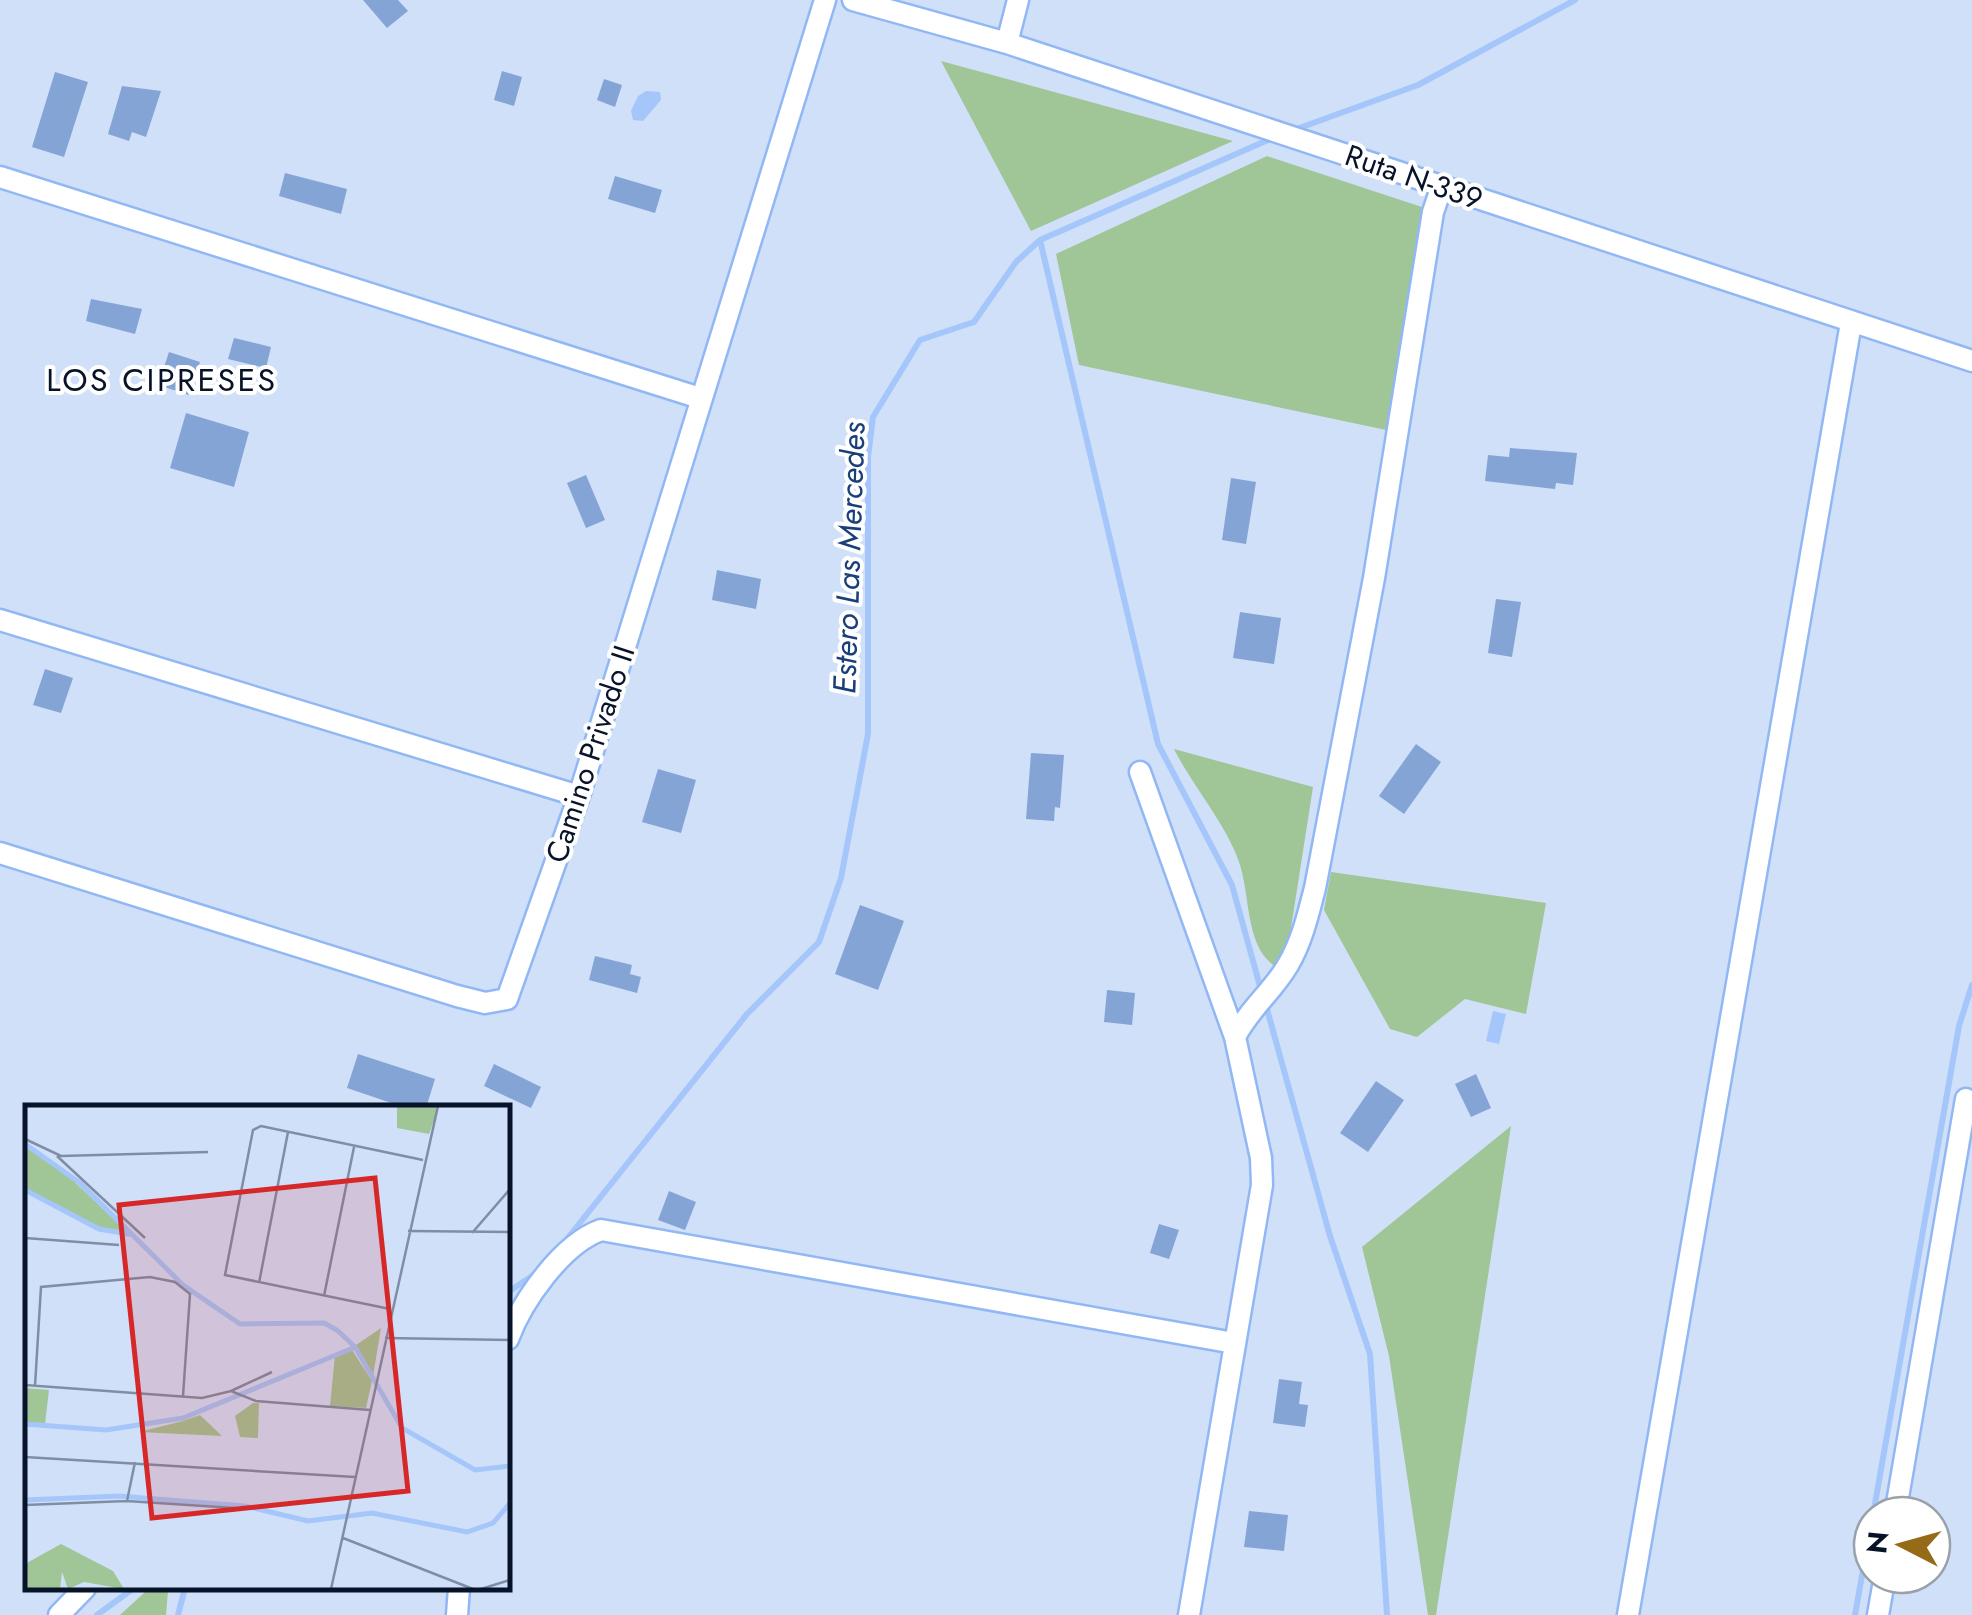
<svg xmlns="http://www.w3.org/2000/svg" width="1972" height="1615" viewBox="0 0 1972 1615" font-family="Jost,sans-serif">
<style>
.green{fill:#a0c597}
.water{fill:#a5c6fa}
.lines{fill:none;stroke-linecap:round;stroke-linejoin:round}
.stream{stroke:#a5c6fa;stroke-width:6}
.building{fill:#84a4d6}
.minor-casing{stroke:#91b8f4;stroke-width:25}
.minor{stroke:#fff;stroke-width:20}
.labels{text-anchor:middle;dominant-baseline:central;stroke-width:8;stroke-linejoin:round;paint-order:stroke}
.street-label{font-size:30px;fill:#061328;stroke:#fff}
.neighbourhood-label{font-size:32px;letter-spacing:2.5px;fill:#061328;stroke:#fff}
.water-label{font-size:32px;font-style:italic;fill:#193f7b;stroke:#fff}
.inset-river{fill:none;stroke:#a5c6fa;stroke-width:5}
.inset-road{fill:none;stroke:#7f8ea5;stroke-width:2.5}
.view{fill:#d62828;fill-opacity:0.15;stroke:#d62828;stroke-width:5}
.inset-edge{fill:none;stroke:#061328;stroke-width:5}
</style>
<rect width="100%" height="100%" fill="#d0e0f9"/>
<!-- green -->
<path class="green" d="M 941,61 L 1233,141 L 1031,231 Z
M 1267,156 L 1431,210 L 1391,431 L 1079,365 L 1056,254 Z
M 1174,749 L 1313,787 L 1291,928 L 1280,969 C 1245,952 1251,900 1240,865 C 1229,828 1192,785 1174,749 Z
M 1331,872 L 1546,903 L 1526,1014 L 1465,999 L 1417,1037 L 1390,1029 L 1324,910 Z
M 1511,1126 L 1436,1615 L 1428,1615 L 1389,1356 L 1362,1247 Z
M 168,1591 L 166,1615 L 120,1615 L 145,1592 Z"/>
<!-- water -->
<path class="water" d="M 646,91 L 660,92 L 661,100 L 643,121 L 633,120 L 631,111 L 638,96 Z
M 1493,1011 L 1506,1014 L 1499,1044 L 1486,1041 Z"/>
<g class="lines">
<!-- stream -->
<path class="stream" d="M 1291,131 L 1418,85 L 1575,0
M 1040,240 L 1158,744 L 1232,885 L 1261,990
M 1265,1002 L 1330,1236 L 1370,1354 L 1387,1615
M 563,1244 L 747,1014 L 819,942 L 841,878 L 868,734 L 868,457 L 873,417 L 920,340 L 974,322 L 1016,262 L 1040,240 L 1275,137
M 508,1292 L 538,1272
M 1873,1515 L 1959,1026 L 1972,985
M 97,1615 L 134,1588
M 178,1615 L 185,1588
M 1855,1615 L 1872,1519"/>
</g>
<!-- building -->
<path class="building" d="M 363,0 L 398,0 L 408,11 L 387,28 Z
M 502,71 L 522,77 L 514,106 L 494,100 Z
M 55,72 L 88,82 L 64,157 L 32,147 Z
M 604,79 L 622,85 L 615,107 L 597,100 Z
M 122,86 L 161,91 L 146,137 L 132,132 L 129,141 L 108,134 Z
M 285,173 L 347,189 L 341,214 L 279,196 Z
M 615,176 L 662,190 L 655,213 L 608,199 Z
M 91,299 L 142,309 L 135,334 L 86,321 Z
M 234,338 L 271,347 L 266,368 L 228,359 Z
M 169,352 L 200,362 L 189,395 L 158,385 Z
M 186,413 L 249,432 L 234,487 L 170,468 Z
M 1510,448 L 1577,453 L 1573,485 L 1556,483 L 1555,489 L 1485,481 L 1488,455 L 1509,457 Z
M 586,475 L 605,520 L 586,528 L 567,483 Z
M 1231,478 L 1256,482 L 1246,544 L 1222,540 Z
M 717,570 L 761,579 L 756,609 L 712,600 Z
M 1496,599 L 1521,602 L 1512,657 L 1488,653 Z
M 1240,612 L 1281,618 L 1274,664 L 1233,658 Z
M 45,669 L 73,678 L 61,713 L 33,705 Z
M 1416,744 L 1441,762 L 1404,814 L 1379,796 Z
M 1031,753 L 1064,755 L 1060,808 L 1055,807 L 1054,821 L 1026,819 Z
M 658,769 L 696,780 L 681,833 L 642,822 Z
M 860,905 L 904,921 L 878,990 L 835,974 Z
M 595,956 L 632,965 L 630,974 L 641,977 L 637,993 L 589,980 Z
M 1107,990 L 1135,993 L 1132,1025 L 1104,1022 Z
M 358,1054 L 435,1079 L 426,1108 L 406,1108 L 347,1088 Z
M 494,1064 L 541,1087 L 531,1108 L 484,1086 Z
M 1476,1074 L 1491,1108 L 1471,1117 L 1455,1084 Z
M 1376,1081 L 1404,1100 L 1368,1152 L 1340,1133 Z
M 669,1191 L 696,1202 L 685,1230 L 658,1220 Z
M 1159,1224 L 1179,1230 L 1169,1259 L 1150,1253 Z
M 1279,1379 L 1302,1382 L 1299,1404 L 1308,1405 L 1305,1427 L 1273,1423 Z
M 1249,1511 L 1288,1515 L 1284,1551 L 1244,1547 Z"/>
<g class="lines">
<!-- minor casing -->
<g class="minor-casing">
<path id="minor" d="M 853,0 L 1007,43 L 1972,361
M 1007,43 L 1018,0
M 0,177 L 700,398
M 0,620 L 579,796
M 1140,772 L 1235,1037
M 0,853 L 457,996 L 485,1003 L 507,999 L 579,796 L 825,0
M 508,1339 C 522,1301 562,1244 601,1230 L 1234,1343
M 1895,1515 L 1966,1099
M 59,1615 L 85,1588
M 457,1615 L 459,1588
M 1189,1615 L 1262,1185 L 1261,1158 L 1235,1037 C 1249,1009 1273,991 1288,965 C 1302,941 1308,915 1315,888 L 1374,578 L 1433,212 L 1442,186
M 1628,1615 L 1851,323
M 1878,1615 L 1885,1575"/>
</g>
<!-- minor -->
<use href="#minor" class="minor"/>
</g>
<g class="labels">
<!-- street labels -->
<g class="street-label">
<text transform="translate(1414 177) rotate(19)">Ruta N-339</text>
<text transform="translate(590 754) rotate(-72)">Camino Privado II</text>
</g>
<!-- neighbourhood labels -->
<g class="neighbourhood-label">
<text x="162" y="380">LOS CIPRESES</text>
</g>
<!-- water labels -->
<g class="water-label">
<text transform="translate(849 558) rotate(-88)">Estero Las Mercedes</text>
</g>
</g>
<!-- overview -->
<g transform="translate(25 1105)">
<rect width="485" height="485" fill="#d0e0f9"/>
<path d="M 372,1 L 414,1 L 404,29 L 372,23 ZM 0,42 L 32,60 L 101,126 L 74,122 L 0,85 ZM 356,223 L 348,271 L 331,240 ZM 327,245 L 347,276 L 341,303 L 305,301 L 310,250 ZM 0,283 L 24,285 L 20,319 L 0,318 ZM 228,298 L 234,298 L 233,333 L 215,332 L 210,311 ZM 175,310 L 197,331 L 114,327 L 158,316 ZM 36,439 L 88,466 L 99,484 L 59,477 L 43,484 L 37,467 L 35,484 L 0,484 L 0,459 Z" fill="#a0c597"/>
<path class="inset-river" d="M 0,39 L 55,78 L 158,180 L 215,219 L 299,218 L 312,225 L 330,242 L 377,323 L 450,365 L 485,361M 0,85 L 74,124 L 109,130M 0,319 L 81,325 L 158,313 L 328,243M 0,395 L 94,391 L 220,401 L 283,416 L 347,408 L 442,427 L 468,418 L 485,398"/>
<path class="inset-road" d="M 0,34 L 36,51 L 183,47M 32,51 L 120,133M 383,126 L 485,127M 447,128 L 485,84M 0,133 L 94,140M 234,178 L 263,27M 299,191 L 329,42M 365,204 L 200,170 L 228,25 L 236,21 L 398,55M 360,233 L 485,235M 0,280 L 177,293 L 206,286 L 231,296 L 345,305M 10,281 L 16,182 L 125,172 L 150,177 L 165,189 L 158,291M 206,286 L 247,267M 0,352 L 330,372M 102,396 L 110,357M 0,400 L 102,396 L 209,403M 318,433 L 448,484M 306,484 L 413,1M 456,484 L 485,475"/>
<path class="view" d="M 350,73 L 383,386 L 127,413 L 94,100 Z"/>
<rect width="485" height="485" class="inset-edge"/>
</g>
<!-- north arrow -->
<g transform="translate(1902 1545) rotate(276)"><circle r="48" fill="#ffffff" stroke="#9ba1a9" stroke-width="2.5"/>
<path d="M0-8L18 38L0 25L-18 38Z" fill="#956b17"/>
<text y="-15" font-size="28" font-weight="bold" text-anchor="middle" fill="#061328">N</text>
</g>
</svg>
